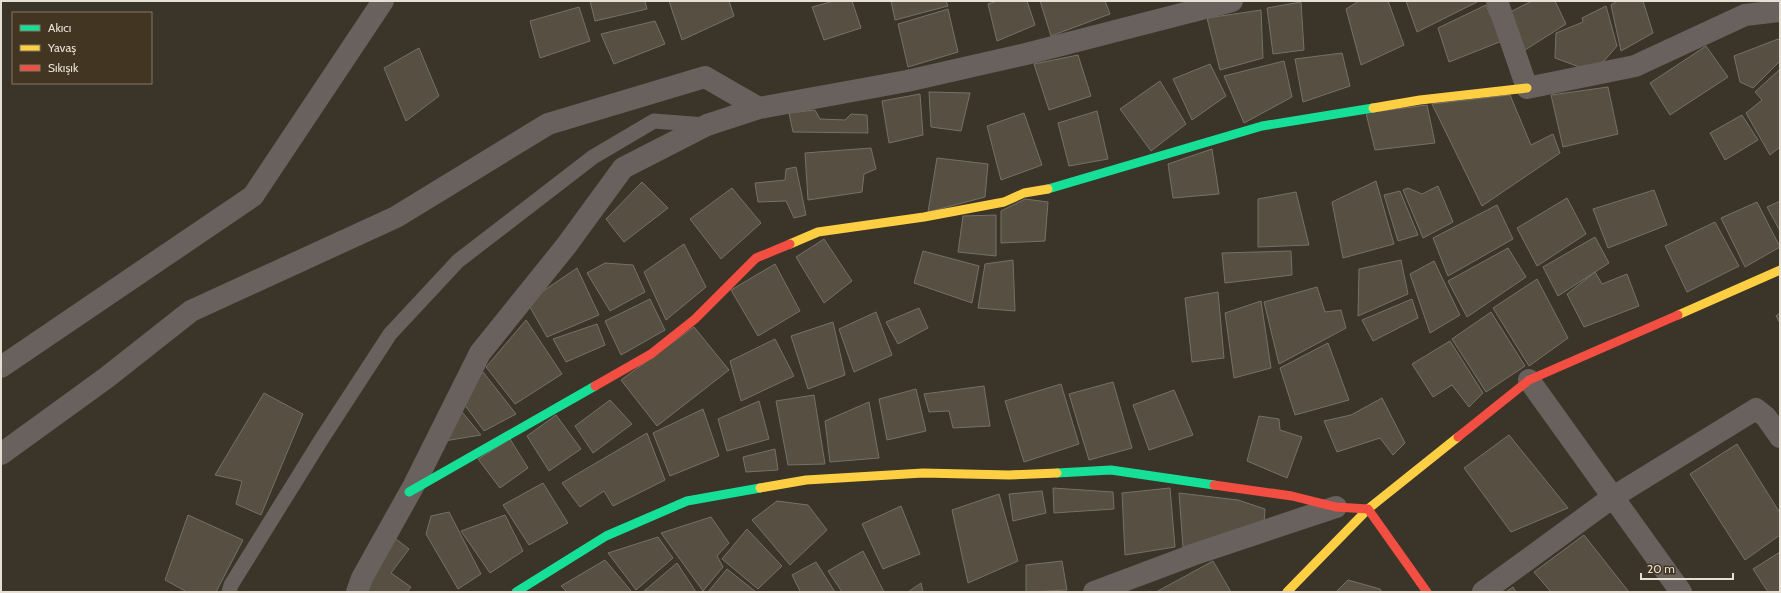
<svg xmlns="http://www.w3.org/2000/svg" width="1781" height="593" viewBox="0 0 1781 593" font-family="Cabin,sans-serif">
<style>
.building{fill:#574f42;stroke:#767067}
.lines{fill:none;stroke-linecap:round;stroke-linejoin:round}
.lane{stroke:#68615e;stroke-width:15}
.street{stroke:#68615e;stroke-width:22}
.fast{stroke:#16e098;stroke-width:9}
.slow{stroke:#ffcf43;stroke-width:9}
.jam{stroke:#f24e42;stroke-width:9}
</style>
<rect width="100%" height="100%" fill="#3a3429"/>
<!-- building -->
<path class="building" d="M 590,1 L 645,1 L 647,9 L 595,21 Z
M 669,1 L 729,1 L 734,16 L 682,40 Z
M 834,1 L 852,1 L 861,28 L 824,40 L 812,7 Z
M 891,1 L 946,1 L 948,6 L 895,20 Z
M 997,1 L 1027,1 L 1035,25 L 997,41 L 988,4 Z
M 1040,1 L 1105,1 L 1110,14 L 1051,36 Z
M 1359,1 L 1388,1 L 1404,45 L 1361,65 L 1346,9 Z
M 1406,1 L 1479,1 L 1417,32 Z
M 1532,1 L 1555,1 L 1566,24 L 1525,50 L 1510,12 Z
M 1617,1 L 1643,1 L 1653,33 L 1621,51 L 1611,5 Z
M 1301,2 L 1304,50 L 1273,54 L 1267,8 Z
M 1486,5 L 1502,41 L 1449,62 L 1438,28 Z
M 1606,6 L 1617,46 L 1604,61 L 1585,69 L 1555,58 L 1556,33 L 1583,22 L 1582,18 Z
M 579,7 L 590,41 L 540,58 L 530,21 Z
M 948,9 L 958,52 L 908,67 L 898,24 Z
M 1261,10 L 1263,58 L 1220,70 L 1207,18 Z
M 655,21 L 665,44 L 614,64 L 601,34 Z
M 1778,39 L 1780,41 L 1780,61 L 1753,88 L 1740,82 L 1734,56 Z
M 1706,46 L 1728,77 L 1670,115 L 1650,83 Z
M 419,48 L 439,96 L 406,121 L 384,68 Z
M 1342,53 L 1350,86 L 1303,102 L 1295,59 Z
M 1078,55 L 1091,96 L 1049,110 L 1034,64 Z
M 1284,61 L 1292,97 L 1244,123 L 1224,76 Z
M 1210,64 L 1226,96 L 1192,120 L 1173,79 Z
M 1780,69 L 1780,147 L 1770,155 L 1746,113 L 1762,100 L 1755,92 Z
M 1160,81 L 1186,124 L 1151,151 L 1120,109 Z
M 1608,87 L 1618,134 L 1563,147 L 1551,95 Z
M 929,92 L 970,93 L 961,131 L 931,127 Z
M 920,94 L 923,135 L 889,143 L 882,101 Z
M 1510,95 L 1531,145 L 1553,134 L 1560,153 L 1482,206 L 1432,104 Z
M 1427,105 L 1435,143 L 1375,150 L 1366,113 Z
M 815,110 L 820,119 L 845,120 L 851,114 L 867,115 L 868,133 L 793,132 L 789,113 Z
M 1097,111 L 1108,159 L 1069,166 L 1058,123 Z
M 1024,113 L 1042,165 L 1001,180 L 987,126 Z
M 1742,115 L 1758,140 L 1725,160 L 1710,133 Z
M 871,148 L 876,169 L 864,174 L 862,192 L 808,200 L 805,153 Z
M 1212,149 L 1219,194 L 1173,198 L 1168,164 Z
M 937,158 L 988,164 L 985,197 L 928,212 Z
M 796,167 L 806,215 L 794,218 L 786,201 L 758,202 L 755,183 L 785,180 L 786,169 Z
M 1376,181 L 1394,244 L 1343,258 L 1332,202 Z
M 642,182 L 668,208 L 624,242 L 606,219 Z
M 1438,186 L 1453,222 L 1423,238 L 1403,190 L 1408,188 L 1422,194 Z
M 732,188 L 761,223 L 721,259 L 690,219 Z
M 1654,190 L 1667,225 L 1608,248 L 1593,209 Z
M 1400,191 L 1418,235 L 1398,241 L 1384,195 Z
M 1296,192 L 1309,245 L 1258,247 L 1258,199 Z
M 1567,198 L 1586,234 L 1537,266 L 1517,228 Z
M 1025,199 L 1048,202 L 1045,241 L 1001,243 L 1001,211 Z
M 1780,201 L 1780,231 L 1767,207 Z
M 1757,202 L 1780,247 L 1745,267 L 1721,218 Z
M 1497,205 L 1513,239 L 1448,276 L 1433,238 Z
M 996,215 L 996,256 L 958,252 L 963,216 Z
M 1715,222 L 1739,266 L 1687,292 L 1665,246 Z
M 1595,237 L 1609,263 L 1558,296 L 1543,267 Z
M 824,239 L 852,281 L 824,303 L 796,257 Z
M 684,244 L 706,287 L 666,320 L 644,272 Z
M 1508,248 L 1526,277 L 1467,317 L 1448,281 Z
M 923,251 L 979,266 L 972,303 L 914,283 Z
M 1291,251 L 1292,275 L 1225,283 L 1222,253 Z
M 1013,260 L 1015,311 L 978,308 L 985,264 Z
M 1401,260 L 1408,294 L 1358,316 L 1359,269 Z
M 1434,261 L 1460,315 L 1430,333 L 1410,274 Z
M 605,263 L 633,265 L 645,292 L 610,311 L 587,273 Z
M 775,264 L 800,311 L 758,336 L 731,290 Z
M 577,268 L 599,315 L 547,337 L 527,302 Z
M 1595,272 L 1602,284 L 1627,274 L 1639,306 L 1584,327 L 1567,294 Z
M 1537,279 L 1568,338 L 1529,366 L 1493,308 Z
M 1317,287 L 1325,312 L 1341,310 L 1346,328 L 1279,364 L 1264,302 Z
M 1218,292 L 1224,358 L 1192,362 L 1185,298 Z
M 650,299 L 665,330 L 621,355 L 605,321 Z
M 1412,299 L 1418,318 L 1373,341 L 1362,320 Z
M 1261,301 L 1271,368 L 1234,378 L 1225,313 Z
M 919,308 L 928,328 L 898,344 L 886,322 Z
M 876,312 L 892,355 L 854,372 L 839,329 Z
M 1491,312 L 1525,366 L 1486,392 L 1452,339 Z
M 1780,313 L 1780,323 L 1776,316 Z
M 526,320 L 562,374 L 515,404 L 486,367 Z
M 833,322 L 845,375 L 808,389 L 791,336 Z
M 597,324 L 605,345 L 566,362 L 553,339 Z
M 694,327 L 729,370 L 657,426 L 621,380 Z
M 775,339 L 794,376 L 741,401 L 730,361 Z
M 1450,341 L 1483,393 L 1469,407 L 1452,385 L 1433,397 L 1412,364 Z
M 1328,343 L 1349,400 L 1295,415 L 1280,368 Z
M 483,372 L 516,414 L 484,431 L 461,400 Z
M 1113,382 L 1132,448 L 1089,460 L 1069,394 Z
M 1061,384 L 1079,444 L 1024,462 L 1005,401 Z
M 984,386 L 990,426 L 953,428 L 949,411 L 929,412 L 924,394 Z
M 916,389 L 926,431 L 887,440 L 879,399 Z
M 1174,390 L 1193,435 L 1149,450 L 1133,405 Z
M 264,393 L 303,414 L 261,515 L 236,504 L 242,481 L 215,475 Z
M 814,395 L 825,464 L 788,465 L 776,401 Z
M 1382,398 L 1405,443 L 1393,455 L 1380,438 L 1337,452 L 1324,421 L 1351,415 Z
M 610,400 L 632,424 L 593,453 L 575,426 Z
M 759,401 L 769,439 L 727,451 L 718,419 Z
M 869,402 L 879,458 L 830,462 L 825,421 Z
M 458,407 L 481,435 L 444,441 Z
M 703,409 L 719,456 L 670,476 L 653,433 Z
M 556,415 L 581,449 L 549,471 L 527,436 Z
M 1259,416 L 1279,419 L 1280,430 L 1302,437 L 1287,478 L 1247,461 Z
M 647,433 L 665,480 L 613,506 L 604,491 L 580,507 L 562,483 Z
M 1509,435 L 1568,508 L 1511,532 L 1464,468 Z
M 510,439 L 528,468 L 500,488 L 478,459 Z
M 1737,444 L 1780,513 L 1780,535 L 1745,560 L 1690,474 Z
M 775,449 L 778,470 L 746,472 L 743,457 Z
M 543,483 L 568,523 L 529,545 L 503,505 Z
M 1053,488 L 1113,492 L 1114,509 L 1054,513 Z
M 1170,488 L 1175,547 L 1125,555 L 1122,493 Z
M 1042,491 L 1046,513 L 1013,521 L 1009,494 Z
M 1179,493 L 1238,500 L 1265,509 L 1264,524 L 1183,547 Z
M 999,494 L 1018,561 L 968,583 L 952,510 Z
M 777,501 L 808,505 L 827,530 L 790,565 L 752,520 Z
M 901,506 L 920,554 L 883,569 L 862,524 Z
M 449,512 L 481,574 L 458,589 L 426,534 L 431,516 Z
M 188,515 L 243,540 L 216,592 L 187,592 L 165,580 Z
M 505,515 L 523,551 L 490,573 L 461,531 Z
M 711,517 L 729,543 L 717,556 L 723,567 L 703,591 L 661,533 Z
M 747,529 L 782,566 L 758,589 L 722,559 Z
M 1584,535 L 1629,592 L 1551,592 L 1534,572 Z
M 392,536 L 409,549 L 391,573 L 411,587 L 407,592 L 362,592 Z
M 658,537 L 673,558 L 636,590 L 608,553 Z
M 863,551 L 884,592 L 842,592 L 828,571 Z
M 1780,552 L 1780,592 L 1768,592 L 1753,569 Z
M 605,560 L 632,592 L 567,592 L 561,586 Z
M 1062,561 L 1067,590 L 1026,592 L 1026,565 Z
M 1213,561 L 1231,592 L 1156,592 Z
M 816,562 L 835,592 L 798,592 L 800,591 L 792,575 Z
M 677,563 L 696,592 L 644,591 Z
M 727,569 L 756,592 L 708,592 Z
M 1348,580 L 1380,589 L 1382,592 L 1336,592 Z
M 921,583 L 923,592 L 908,592 Z
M 1513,587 L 1516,592 L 1506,592 Z"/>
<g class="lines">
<!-- lane -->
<path class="lane" d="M 229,592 L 231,585 L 321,440 L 390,334 L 458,261 L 593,157 L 654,121 L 706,125"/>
<!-- street -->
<path class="street" d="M 1497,1 L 1527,88 L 1635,66 L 1745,15 L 1780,11
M 1,367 L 253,196 L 383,1
M 1529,380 L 1681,592
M 1,454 L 106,378 L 191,311 L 396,217 L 548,124 L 705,77 L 759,108
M 357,592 L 362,578 L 414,485 L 480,353 L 566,246 L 623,168 L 707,125 L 759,108 L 907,81 L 1026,54 L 1232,1
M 1094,592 L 1198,553 L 1336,507
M 1483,592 L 1613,497 L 1756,409 L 1766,417 L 1780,437"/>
<!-- fast -->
<path class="fast" d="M 1048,189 L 1262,126 L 1373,108
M 1057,473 L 1111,470 L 1214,485
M 409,492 L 595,386
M 516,592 L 606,536 L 687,501 L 760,488"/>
<!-- slow -->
<path class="slow" d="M 1373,108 L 1420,100 L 1527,88
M 790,244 L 818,232 L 924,217 L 1004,202 L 1024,193 L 1048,189
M 1678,315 L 1780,270
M 760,488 L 806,480 L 923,473 L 1009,475 L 1057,473
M 1287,592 L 1368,509 L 1458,437"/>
<!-- jam -->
<path class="jam" d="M 595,386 L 651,354 L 695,319 L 756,258 L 790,244
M 1458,437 L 1529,380 L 1678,315
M 1214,485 L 1292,496 L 1336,507 L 1368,509 L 1427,592"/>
</g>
<!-- border -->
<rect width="1781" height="593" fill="none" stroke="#e7dfd3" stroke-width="4"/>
<!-- legend -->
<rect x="12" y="12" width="140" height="72" fill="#423521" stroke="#847968"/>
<rect x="20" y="25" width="20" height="6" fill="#16e098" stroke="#847968"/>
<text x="48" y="32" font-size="12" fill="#e7dfd3">Akıcı</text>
<rect x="20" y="45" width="20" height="6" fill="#ffcf43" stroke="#847968"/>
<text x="48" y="52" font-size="12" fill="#e7dfd3">Yavaş</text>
<rect x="20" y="65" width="20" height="6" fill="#f24e42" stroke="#847968"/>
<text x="48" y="72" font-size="12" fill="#e7dfd3">Sıkışık</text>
<!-- scale -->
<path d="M1641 573v6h92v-6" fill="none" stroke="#e7dfd3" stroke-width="2"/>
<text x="1647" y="573" font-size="12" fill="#e7dfd3" stroke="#423521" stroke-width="3" paint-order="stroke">20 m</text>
</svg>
